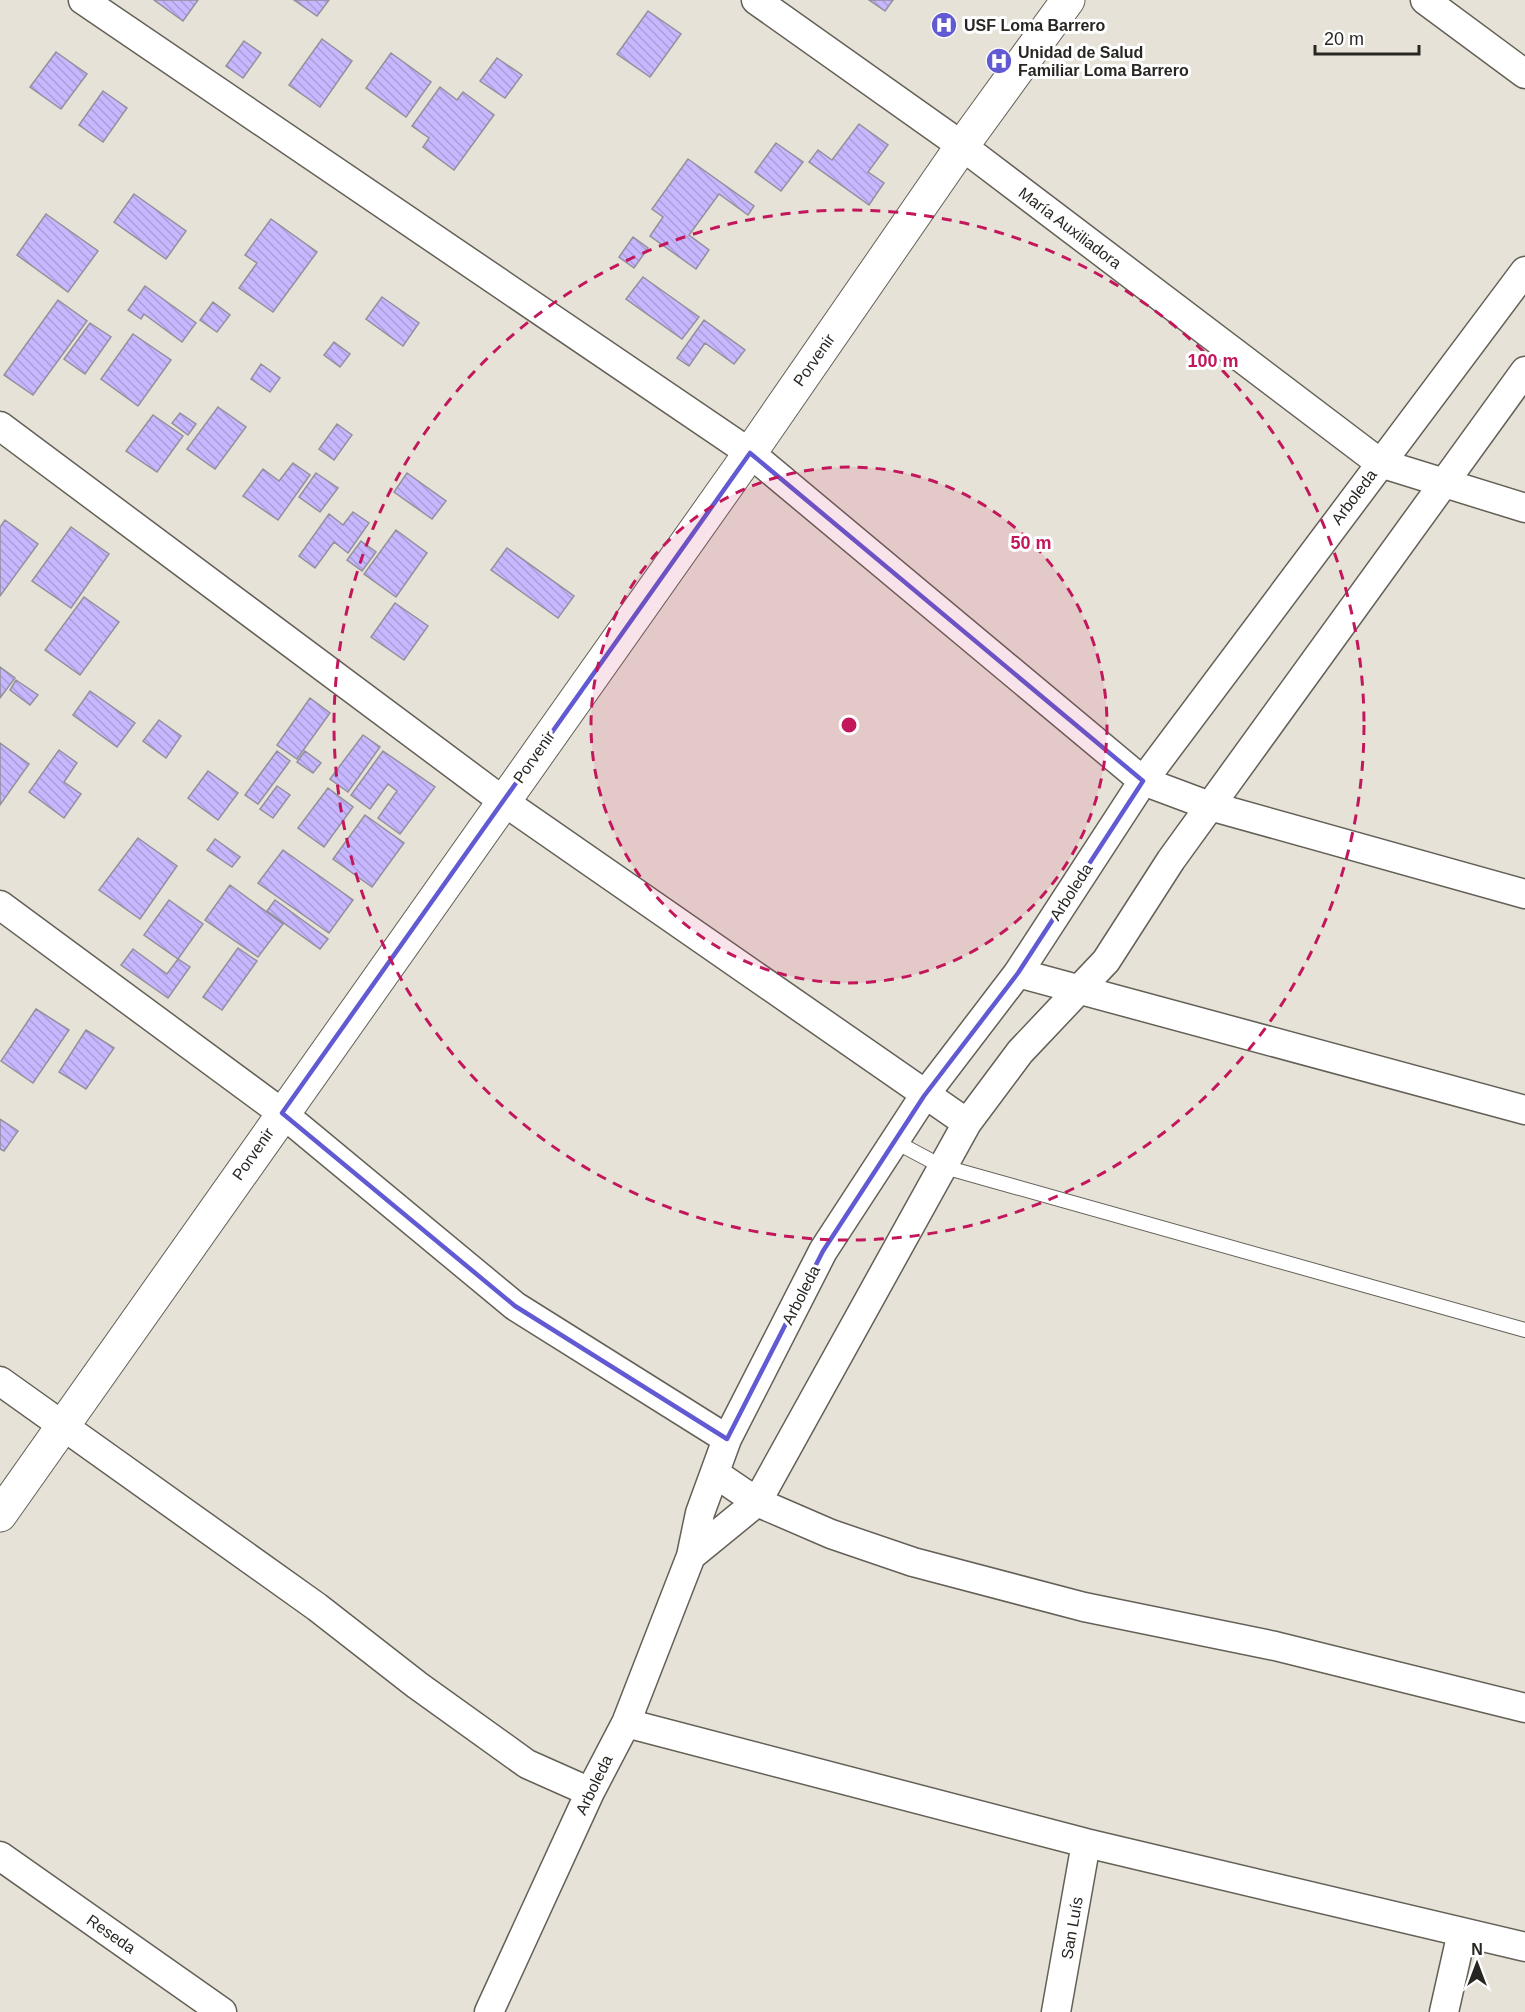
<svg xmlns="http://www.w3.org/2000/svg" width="1525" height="2012" viewBox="0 0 1525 2012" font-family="Arial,sans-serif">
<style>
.building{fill:url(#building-back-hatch);stroke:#92909b;stroke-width:1.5}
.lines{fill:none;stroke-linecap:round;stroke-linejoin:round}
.service-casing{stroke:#646057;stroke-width:16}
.minor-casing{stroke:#646057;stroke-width:31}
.tertiary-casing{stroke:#646057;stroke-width:35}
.service{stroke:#fff;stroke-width:14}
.minor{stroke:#fff;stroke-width:28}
.tertiary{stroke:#fff;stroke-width:33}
.marked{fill:none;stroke:#615ad2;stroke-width:4.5;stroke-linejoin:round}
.ring{fill:none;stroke:#c2185b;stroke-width:3;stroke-dasharray:10 8}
.labels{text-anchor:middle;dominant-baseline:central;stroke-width:6;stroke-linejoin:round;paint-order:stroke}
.poi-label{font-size:16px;font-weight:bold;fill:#282622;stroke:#fff;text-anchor:start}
.street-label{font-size:16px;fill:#282622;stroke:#fff}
.centre{fill:#c2185b;stroke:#fff;stroke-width:3}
.ring-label{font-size:18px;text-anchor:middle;font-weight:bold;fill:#c2185b;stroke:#fff;stroke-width:6;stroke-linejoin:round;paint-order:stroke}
</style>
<defs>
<pattern id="building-back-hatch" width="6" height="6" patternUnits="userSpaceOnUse" patternTransform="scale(1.5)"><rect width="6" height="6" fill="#c7b7fe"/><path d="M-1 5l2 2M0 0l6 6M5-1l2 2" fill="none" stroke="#ab9dd9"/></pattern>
</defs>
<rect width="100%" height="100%" fill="#e7e2d8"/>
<!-- building -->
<path class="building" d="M 154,0 L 198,0 L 183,21 Z
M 294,0 L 329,0 L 317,16 Z
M 869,0 L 893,0 L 885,11 Z
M 648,11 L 681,34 L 650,77 L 617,54 Z
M 322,39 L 352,61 L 320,107 L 289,85 Z
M 244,41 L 261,53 L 243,78 L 226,66 Z
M 56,52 L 87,74 L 61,109 L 30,87 Z
M 391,53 L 431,82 L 406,117 L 366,88 Z
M 497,58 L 522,75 L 505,98 L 480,81 Z
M 440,87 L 457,100 L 463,92 L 494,115 L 454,170 L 423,147 L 429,138 L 412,126 Z
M 103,91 L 127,108 L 103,142 L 79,125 Z
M 859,124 L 888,145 L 868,172 L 884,183 L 869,205 L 809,162 L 818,150 L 832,160 Z
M 776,143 L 803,162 L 781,191 L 755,172 Z
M 688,159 L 754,206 L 748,215 L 719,194 L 689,235 L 709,250 L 696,269 L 650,236 L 663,217 L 652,209 Z
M 134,194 L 186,231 L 166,259 L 114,222 Z
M 46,214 L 98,251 L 68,292 L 17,255 Z
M 271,219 L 317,252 L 273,312 L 239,288 L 257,263 L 245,255 Z
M 633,237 L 648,248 L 634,268 L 619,257 Z
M 643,277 L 699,317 L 682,339 L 626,299 Z
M 145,286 L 196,323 L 182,342 L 144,314 L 141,319 L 128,310 Z
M 382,297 L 419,323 L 403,346 L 366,319 Z
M 58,300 L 87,321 L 33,395 L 4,375 Z
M 213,302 L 230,315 L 217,332 L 200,320 Z
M 704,320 L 745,350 L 734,364 L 705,343 L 689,366 L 677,358 Z
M 90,323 L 111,337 L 85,374 L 64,359 Z
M 133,334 L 171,360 L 138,406 L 101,379 Z
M 334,342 L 350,354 L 340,367 L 324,355 Z
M 261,364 L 280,378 L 270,392 L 251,379 Z
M 218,407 L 246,427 L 215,469 L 187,449 Z
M 180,413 L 196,424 L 188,435 L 172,423 Z
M 153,415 L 183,436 L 157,472 L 126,451 Z
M 337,424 L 352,435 L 334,460 L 319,449 Z
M 293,463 L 310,475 L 278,520 L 243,496 L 263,469 L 279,481 Z
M 316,473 L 338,488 L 320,512 L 299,497 Z
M 407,473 L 446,501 L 432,519 L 394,492 Z
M 353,512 L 369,523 L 348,553 L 334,542 L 315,568 L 299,556 L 329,514 L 343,525 Z
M 5,520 L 38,544 L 0,596 L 0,527 Z
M 71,527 L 109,554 L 71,608 L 32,581 Z
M 396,530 L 427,553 L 396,597 L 364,574 Z
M 361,541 L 376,552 L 362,571 L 347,560 Z
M 507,548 L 574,596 L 558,618 L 491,570 Z
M 84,597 L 119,622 L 80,675 L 45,650 Z
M 395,603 L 428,626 L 404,660 L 371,637 Z
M 0,667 L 15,678 L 0,698 Z
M 16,680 L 38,695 L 30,705 L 10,690 Z
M 90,691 L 135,723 L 117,747 L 73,715 Z
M 310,698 L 330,713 L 297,759 L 277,745 Z
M 159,720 L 181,736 L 166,758 L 143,741 Z
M 363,735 L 380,747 L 348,792 L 330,779 Z
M 0,743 L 29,764 L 0,805 Z
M 59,750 L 77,763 L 64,782 L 81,794 L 64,818 L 29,792 Z
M 277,751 L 290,761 L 258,804 L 245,795 Z
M 305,751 L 321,763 L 313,773 L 297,762 Z
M 383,751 L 435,787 L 400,834 L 378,818 L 397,791 L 388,784 L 370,809 L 351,795 Z
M 208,771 L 238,793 L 218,820 L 188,798 Z
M 277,786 L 290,795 L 273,818 L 260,809 Z
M 328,788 L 353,807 L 324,847 L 298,828 Z
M 365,815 L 404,843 L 372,887 L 333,859 Z
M 138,838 L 177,866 L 140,919 L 99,890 Z
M 215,839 L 240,857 L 232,867 L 207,850 Z
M 283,850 L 353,900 L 329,933 L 258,883 Z
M 230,885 L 283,924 L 258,957 L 205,920 Z
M 169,900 L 203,924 L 178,959 L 144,935 Z
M 275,900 L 328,939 L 320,949 L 267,911 Z
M 238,948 L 257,961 L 222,1010 L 203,997 Z
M 133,949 L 167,974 L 178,959 L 190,967 L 168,998 L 121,965 Z
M 36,1009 L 69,1030 L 33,1083 L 1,1061 Z
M 86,1030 L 114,1048 L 86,1089 L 59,1072 Z
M 0,1119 L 18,1131 L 4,1151 L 0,1149 Z"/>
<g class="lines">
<!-- service casing -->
<g class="service-casing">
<path id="service" d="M 894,1141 L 941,1166 L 1525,1330"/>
</g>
<!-- minor casing -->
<g class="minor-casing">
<path id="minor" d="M 83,0 L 750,453 L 1143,781 L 1210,806 L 1525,894
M 756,0 L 962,146 L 1380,463 L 1525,508
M 1425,0 L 1525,74
M 0,426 L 503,801 L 967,1123
M 0,905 L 282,1113 L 515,1306 L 727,1439
M 1018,973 L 1525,1110
M 0,1381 L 317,1607 L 417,1685 L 527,1764 L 590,1792
M 716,1474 L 757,1502 L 831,1534 L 913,1562 L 1084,1607 L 1275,1646 L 1525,1708
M 691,1556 L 757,1502 L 967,1123 L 1020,1052 L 1106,961 L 1171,860 L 1525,371
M 626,1723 L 1086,1843 L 1525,1947
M 0,1856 L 222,2012
M 489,2012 L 590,1792 L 626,1723 L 691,1556 L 700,1513 L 727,1439 L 823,1251 L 924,1096 L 1018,973 L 1143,781 L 1525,271
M 1056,2012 L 1086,1843
M 1444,2012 L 1462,1932"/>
</g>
<!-- tertiary casing -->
<g class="tertiary-casing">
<path id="tertiary" d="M 0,1515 L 750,453 L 962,146 L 1068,0"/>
</g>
<!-- service -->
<use href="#service" class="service"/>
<!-- minor -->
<use href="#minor" class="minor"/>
<!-- tertiary -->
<use href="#tertiary" class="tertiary"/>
</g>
<!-- marked area -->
<path class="marked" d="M 750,453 L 1143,781 L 1018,973 L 924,1096 L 823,1251 L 727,1439 L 515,1306 L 282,1113 Z"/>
<!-- distance rings -->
<circle cx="849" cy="725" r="258" fill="#c2185b" fill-opacity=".12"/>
<g class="ring">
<circle cx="849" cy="725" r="258"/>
<circle cx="849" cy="725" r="515"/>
</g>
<!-- icons -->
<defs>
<g id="hospital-disc" transform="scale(1.35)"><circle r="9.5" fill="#615ad2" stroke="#fff"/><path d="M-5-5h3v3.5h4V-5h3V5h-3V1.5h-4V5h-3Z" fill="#fff"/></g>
</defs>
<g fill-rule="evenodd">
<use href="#hospital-disc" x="944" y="25"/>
<use href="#hospital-disc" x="999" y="61"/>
</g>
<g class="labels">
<!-- poi labels -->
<g class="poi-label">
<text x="964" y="25">USF Loma Barrero</text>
<text x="1018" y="52">Unidad de Salud<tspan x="1018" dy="18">Familiar Loma Barrero</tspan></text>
</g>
<!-- street labels -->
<g class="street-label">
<text transform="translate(1070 228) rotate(37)">María Auxiliadora</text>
<text transform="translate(814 360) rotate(-55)">Porvenir</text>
<text transform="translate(1354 497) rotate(-53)">Arboleda</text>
<text transform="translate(534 757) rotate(-55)">Porvenir</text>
<text transform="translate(1071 892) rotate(-57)">Arboleda</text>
<text transform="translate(253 1154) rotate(-55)">Porvenir</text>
<text transform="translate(801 1295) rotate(-63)">Arboleda</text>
<text transform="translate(594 1785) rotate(-64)">Arboleda</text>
<text transform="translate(1072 1928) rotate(-80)">San Luís</text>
<text transform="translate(111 1934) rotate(35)">Reseda</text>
</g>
</g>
<circle cx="849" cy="725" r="9" class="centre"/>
<g class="ring-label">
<text x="1213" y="367">100 m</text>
<text x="1031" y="549">50 m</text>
</g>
<!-- north arrow -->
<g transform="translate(1477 1964)" stroke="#ffffff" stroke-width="4.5" paint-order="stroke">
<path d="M0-4.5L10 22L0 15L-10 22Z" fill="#282622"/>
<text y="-9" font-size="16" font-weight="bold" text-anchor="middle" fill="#282622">N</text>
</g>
<!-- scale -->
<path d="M1315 45v9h104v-9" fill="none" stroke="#282622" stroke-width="3"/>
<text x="1324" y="45" font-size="18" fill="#282622" stroke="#ffffff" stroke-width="4.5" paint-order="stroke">20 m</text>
</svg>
